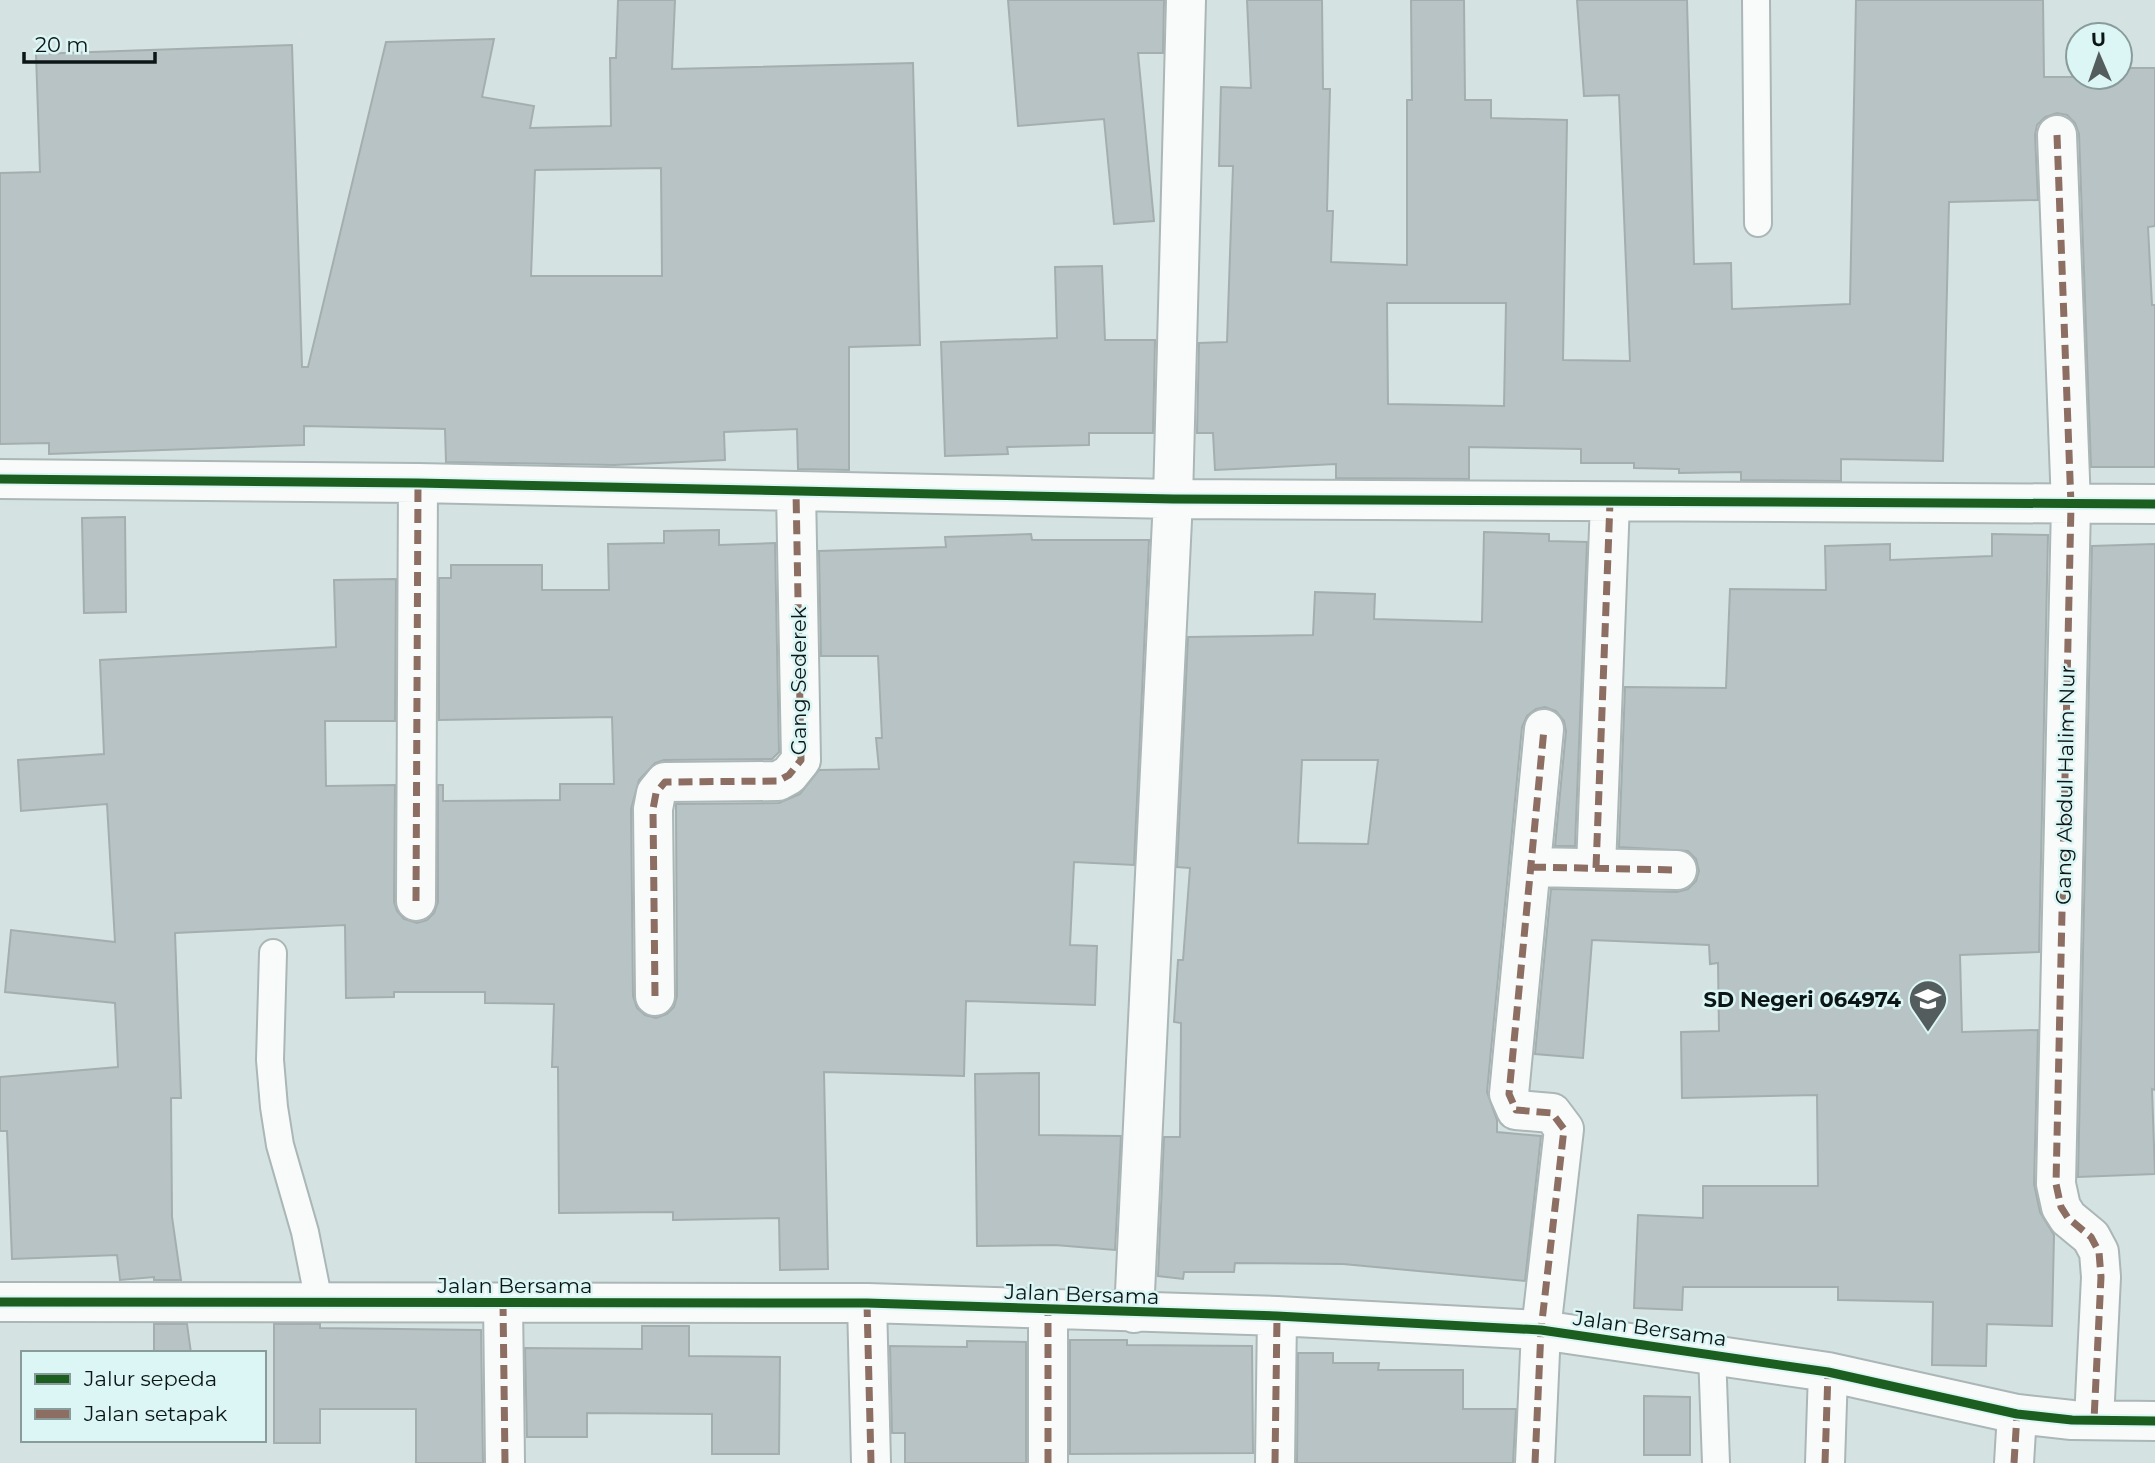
<svg xmlns="http://www.w3.org/2000/svg" width="2155" height="1463" viewBox="0 0 2155 1463" font-family="Montserrat,sans-serif">
<style>
.building{fill:#b8c3c5;stroke:#a4aeaf;stroke-width:2;fill-rule:evenodd}
.lines{fill:none;stroke-linecap:round;stroke-linejoin:round}
.service-casing{stroke:#abb6b6;stroke-width:30}
.minor-casing{stroke:#abb6b6;stroke-width:42}
.service{stroke:#f9fbfb;stroke-width:26}
.minor{stroke:#f9fbfb;stroke-width:38}
.quiet{stroke:#8d6e63;stroke-width:7;stroke-dasharray:14 7;stroke-linecap:butt}
.cycleway-casing{stroke:#dbf6f5;stroke-width:13}
.cycleway{stroke:#1b5e20;stroke-width:9}
.labels{text-anchor:middle;dominant-baseline:central;stroke-width:5;stroke-linejoin:round;paint-order:stroke}
.street-label{font-size:21px;fill:#0d1617;stroke:#dbf6f5}
.poi-label{font-size:21px;font-weight:bold;fill:#0d1617;stroke:#dbf6f5;text-anchor:end}
</style>
<rect width="100%" height="100%" fill="#d4e2e2"/>
<!-- building -->
<path class="building" d="M 618,0 L 675,0 L 672,69 L 913,63 L 920,345 L 849,347 L 849,470 L 798,469 L 797,429 L 724,432 L 725,460 L 614,465 L 446,462 L 445,429 L 304,426 L 304,445 L 49,454 L 49,443 L 0,444 L 0,173 L 40,172 L 36,54 L 292,45 L 302,367 L 308,367 L 386,42 L 494,39 L 482,97 L 534,106 L 530,128 L 611,126 L 610,58 L 616,58 ZM 661,168 L 662,276 L 531,276 L 535,170 Z
M 1008,0 L 1164,0 L 1163,53 L 1138,53 L 1154,221 L 1114,224 L 1104,119 L 1018,126 Z
M 1247,0 L 1322,0 L 1323,89 L 1330,89 L 1327,211 L 1333,211 L 1331,262 L 1407,265 L 1407,100 L 1412,100 L 1411,0 L 1464,0 L 1465,100 L 1491,100 L 1491,118 L 1567,120 L 1563,360 L 1630,361 L 1619,95 L 1584,96 L 1577,0 L 1687,0 L 1694,264 L 1731,263 L 1732,309 L 1850,304 L 1856,0 L 2043,0 L 2044,77 L 2120,77 L 2120,68 L 2155,68 L 2155,226 L 2148,227 L 2152,305 L 2155,305 L 2155,467 L 2091,467 L 2079,134 L 2075,123 L 2067,115 L 2057,113 L 2045,117 L 2037,125 L 2035,135 L 2038,200 L 1949,202 L 1943,461 L 1841,459 L 1841,481 L 1741,480 L 1741,472 L 1679,473 L 1679,469 L 1634,468 L 1634,463 L 1581,463 L 1581,449 L 1469,447 L 1469,479 L 1336,478 L 1336,464 L 1215,470 L 1213,433 L 1197,433 L 1199,343 L 1227,342 L 1233,166 L 1219,166 L 1221,87 L 1251,88 ZM 1387,303 L 1506,303 L 1504,406 L 1388,404 Z
M 1102,266 L 1105,340 L 1155,340 L 1153,433 L 1089,433 L 1089,445 L 1007,447 L 1008,454 L 945,456 L 941,342 L 1057,338 L 1055,267 Z
M 125,517 L 126,612 L 84,613 L 82,518 Z
M 719,530 L 719,545 L 775,543 L 779,752 L 772,759 L 664,760 L 655,763 L 639,780 L 631,809 L 633,996 L 637,1008 L 645,1015 L 656,1018 L 667,1014 L 674,1007 L 677,996 L 676,804 L 779,803 L 800,794 L 819,770 L 879,769 L 876,738 L 882,738 L 878,656 L 821,656 L 819,551 L 946,547 L 945,537 L 1031,534 L 1032,540 L 1149,540 L 1134,865 L 1074,862 L 1070,945 L 1097,946 L 1095,1005 L 966,1001 L 964,1076 L 824,1072 L 828,1269 L 780,1270 L 779,1218 L 673,1220 L 673,1212 L 559,1213 L 558,1067 L 552,1067 L 554,1004 L 485,1003 L 485,992 L 394,992 L 394,997 L 346,998 L 345,925 L 175,933 L 181,1098 L 171,1098 L 172,1217 L 181,1280 L 154,1280 L 154,1277 L 120,1280 L 117,1255 L 12,1259 L 7,1131 L 0,1131 L 0,1077 L 118,1067 L 115,1003 L 5,992 L 11,930 L 115,942 L 107,804 L 21,811 L 18,760 L 104,754 L 100,660 L 336,647 L 334,580 L 396,579 L 395,721 L 325,721 L 326,786 L 395,785 L 394,902 L 397,911 L 404,919 L 417,923 L 427,920 L 434,913 L 438,902 L 438,785 L 443,785 L 443,801 L 560,800 L 560,784 L 614,784 L 612,717 L 439,720 L 439,578 L 451,578 L 451,565 L 542,565 L 542,590 L 609,590 L 608,544 L 664,543 L 664,531 Z
M 1484,532 L 1549,534 L 1549,541 L 1587,542 L 1575,846 L 1555,846 L 1566,731 L 1564,721 L 1556,711 L 1545,707 L 1536,709 L 1527,716 L 1522,727 L 1487,1092 L 1497,1120 L 1497,1132 L 1541,1136 L 1525,1281 L 1343,1264 L 1235,1263 L 1234,1272 L 1184,1272 L 1183,1279 L 1158,1276 L 1164,1137 L 1180,1137 L 1181,1023 L 1174,1022 L 1178,960 L 1183,960 L 1190,868 L 1177,867 L 1188,637 L 1313,635 L 1315,592 L 1375,594 L 1374,619 L 1482,622 ZM 1302,760 L 1378,760 L 1368,844 L 1298,843 Z
M 1992,534 L 2048,535 L 2039,952 L 1960,955 L 1962,1032 L 2038,1030 L 2034,1184 L 2040,1212 L 2054,1235 L 2052,1326 L 1987,1324 L 1986,1366 L 1932,1365 L 1933,1302 L 1838,1300 L 1838,1287 L 1683,1287 L 1682,1310 L 1634,1308 L 1638,1215 L 1703,1218 L 1703,1186 L 1818,1186 L 1817,1095 L 1682,1098 L 1681,1032 L 1719,1031 L 1718,963 L 1710,964 L 1709,945 L 1592,940 L 1583,1058 L 1535,1054 L 1551,889 L 1677,892 L 1688,889 L 1696,881 L 1699,871 L 1696,859 L 1688,851 L 1619,847 L 1625,687 L 1726,688 L 1730,589 L 1826,590 L 1825,546 L 1890,544 L 1890,560 L 1992,556 Z
M 2155,544 L 2155,1090 L 2152,1089 L 2155,1174 L 2078,1177 L 2092,546 Z
M 1039,1073 L 1039,1135 L 1121,1136 L 1115,1250 L 1055,1245 L 977,1246 L 975,1074 Z
M 154,1324 L 187,1324 L 191,1353 L 154,1353 Z
M 274,1324 L 320,1324 L 320,1328 L 481,1330 L 483,1463 L 416,1463 L 416,1409 L 320,1409 L 320,1443 L 274,1443 Z
M 642,1326 L 689,1326 L 689,1356 L 780,1357 L 779,1454 L 712,1454 L 712,1414 L 587,1413 L 587,1437 L 527,1437 L 525,1348 L 642,1349 Z
M 1070,1340 L 1127,1340 L 1127,1345 L 1252,1346 L 1253,1453 L 1070,1454 Z
M 967,1341 L 1026,1342 L 1026,1463 L 905,1463 L 905,1433 L 892,1433 L 890,1346 L 967,1347 Z
M 1298,1353 L 1333,1353 L 1333,1363 L 1379,1363 L 1378,1370 L 1463,1370 L 1463,1409 L 1516,1409 L 1513,1463 L 1297,1463 Z
M 1644,1396 L 1690,1397 L 1690,1455 L 1644,1455 Z"/>
<g class="lines">
<!-- service casing -->
<g class="service-casing">
<path id="service" d="M 1756,0 L 1758,223
M 273,953 L 270,1060 L 274,1107 L 280,1145 L 305,1232 L 319,1302
M 1712,1353 L 1716,1463"/>
</g>
<!-- minor casing -->
<g class="minor-casing">
<path id="minor" d="M 2057,135 L 2071,505 L 2056,1184 L 2061,1207 L 2068,1218 L 2091,1237 L 2099,1252 L 2101,1277 L 2094,1420
M 0,479 L 418,483 L 1173,499 L 2155,504
M 1532,867 L 1677,870
M 1596,868 L 1610,502
M 416,901 L 418,483
M 655,996 L 653,809 L 656,793 L 665,782 L 778,781 L 789,775 L 801,760 L 796,491
M 0,1302 L 867,1303 L 1277,1316 L 1541,1330 L 1828,1372 L 2017,1414 L 2072,1420 L 2155,1421
M 503,1302 L 505,1463
M 867,1303 L 871,1463
M 1134,1313 L 1173,499 L 1186,0
M 1048,1463 L 1048,1310
M 1275,1463 L 1277,1316
M 1535,1463 L 1541,1330 L 1564,1129 L 1552,1113 L 1516,1110 L 1509,1094 L 1544,729
M 1825,1463 L 1828,1372
M 2014,1463 L 2017,1414"/>
</g>
<!-- service -->
<use href="#service" class="service"/>
<!-- minor -->
<use href="#minor" class="minor"/>
<!-- quiet -->
<path class="quiet" d="M 2057,135 L 2071,505 L 2056,1184 L 2061,1207 L 2068,1218 L 2091,1237 L 2099,1252 L 2101,1277 L 2094,1420
M 1532,867 L 1677,870
M 1596,868 L 1610,502
M 416,901 L 418,483
M 655,996 L 653,809 L 656,793 L 665,782 L 778,781 L 789,775 L 801,760 L 796,491
M 503,1302 L 505,1463
M 867,1303 L 871,1463
M 1048,1463 L 1048,1310
M 1275,1463 L 1277,1316
M 1535,1463 L 1541,1330 L 1564,1129 L 1552,1113 L 1516,1110 L 1509,1094 L 1544,729
M 1825,1463 L 1828,1372
M 2014,1463 L 2017,1414"/>
<!-- cycleway casing -->
<g class="cycleway-casing">
<path id="cycleway" d="M 0,479 L 418,483 L 1173,499 L 2155,504
M 0,1302 L 867,1303 L 1277,1316 L 1541,1330 L 1828,1372 L 2017,1414 L 2072,1420 L 2155,1421"/>
</g>
<!-- cycleway -->
<use href="#cycleway" class="cycleway"/>
</g>
<!-- icons -->
<defs>
<g id="school-pin" transform="scale(2.0125)"><path d="M0 17L-7.5 6A9.5 9.5 0 1 1 7.5 6Z" fill="#535d5e" stroke="#dbf6f5"/><path d="M0-5L7-2L0 1L-7-2ZM-4 1L0 2.5L4 1V4Q0 6-4 4Z" fill="#fff"/></g>
</defs>
<g fill-rule="evenodd">
<use href="#school-pin" x="1928" y="999"/>
</g>
<g class="labels">
<!-- street labels -->
<g class="street-label">
<text transform="translate(798 681) rotate(-90)">Gang Sederek</text>
<text transform="translate(2065 785) rotate(-89)">Gang Abdul Halim Nur</text>
<text x="515" y="1285">Jalan Bersama</text>
<text transform="translate(1082 1294) rotate(2)">Jalan Bersama</text>
<text transform="translate(1650 1328) rotate(8)">Jalan Bersama</text>
</g>
<!-- poi labels -->
<g class="poi-label">
<text x="1901" y="999">SD Negeri 064974</text>
</g>
</g>
<!-- legend -->
<rect x="21" y="1351" width="245" height="91" fill="#dbf6f5" stroke="#899c9c" stroke-width="2"/>
<rect x="35" y="1374" width="35" height="10" fill="#1b5e20" stroke="#899c9c" stroke-width="2"/>
<text x="84" y="1386" font-size="21" fill="#0d1617">Jalur sepeda</text>
<rect x="35" y="1409" width="35" height="10" fill="#8d6e63" stroke="#899c9c" stroke-width="2"/>
<text x="84" y="1421" font-size="21" fill="#0d1617">Jalan setapak</text>
<!-- north arrow -->
<g transform="translate(2099 56) rotate(358)"><circle r="33" fill="#dbf6f5" stroke="#899c9c" stroke-width="2"/>
<path d="M0-5L12 26L0 18L-12 26Z" fill="#535d5e"/>
<text y="-10" font-size="19" font-weight="bold" text-anchor="middle" fill="#0d1617">U</text>
</g>
<!-- scale -->
<path d="M24 52v10h131v-10" fill="none" stroke="#0d1617" stroke-width="3.5"/>
<text x="35" y="52" font-size="21" fill="#0d1617" stroke="#dbf6f5" stroke-width="5" paint-order="stroke">20 m</text>
</svg>
